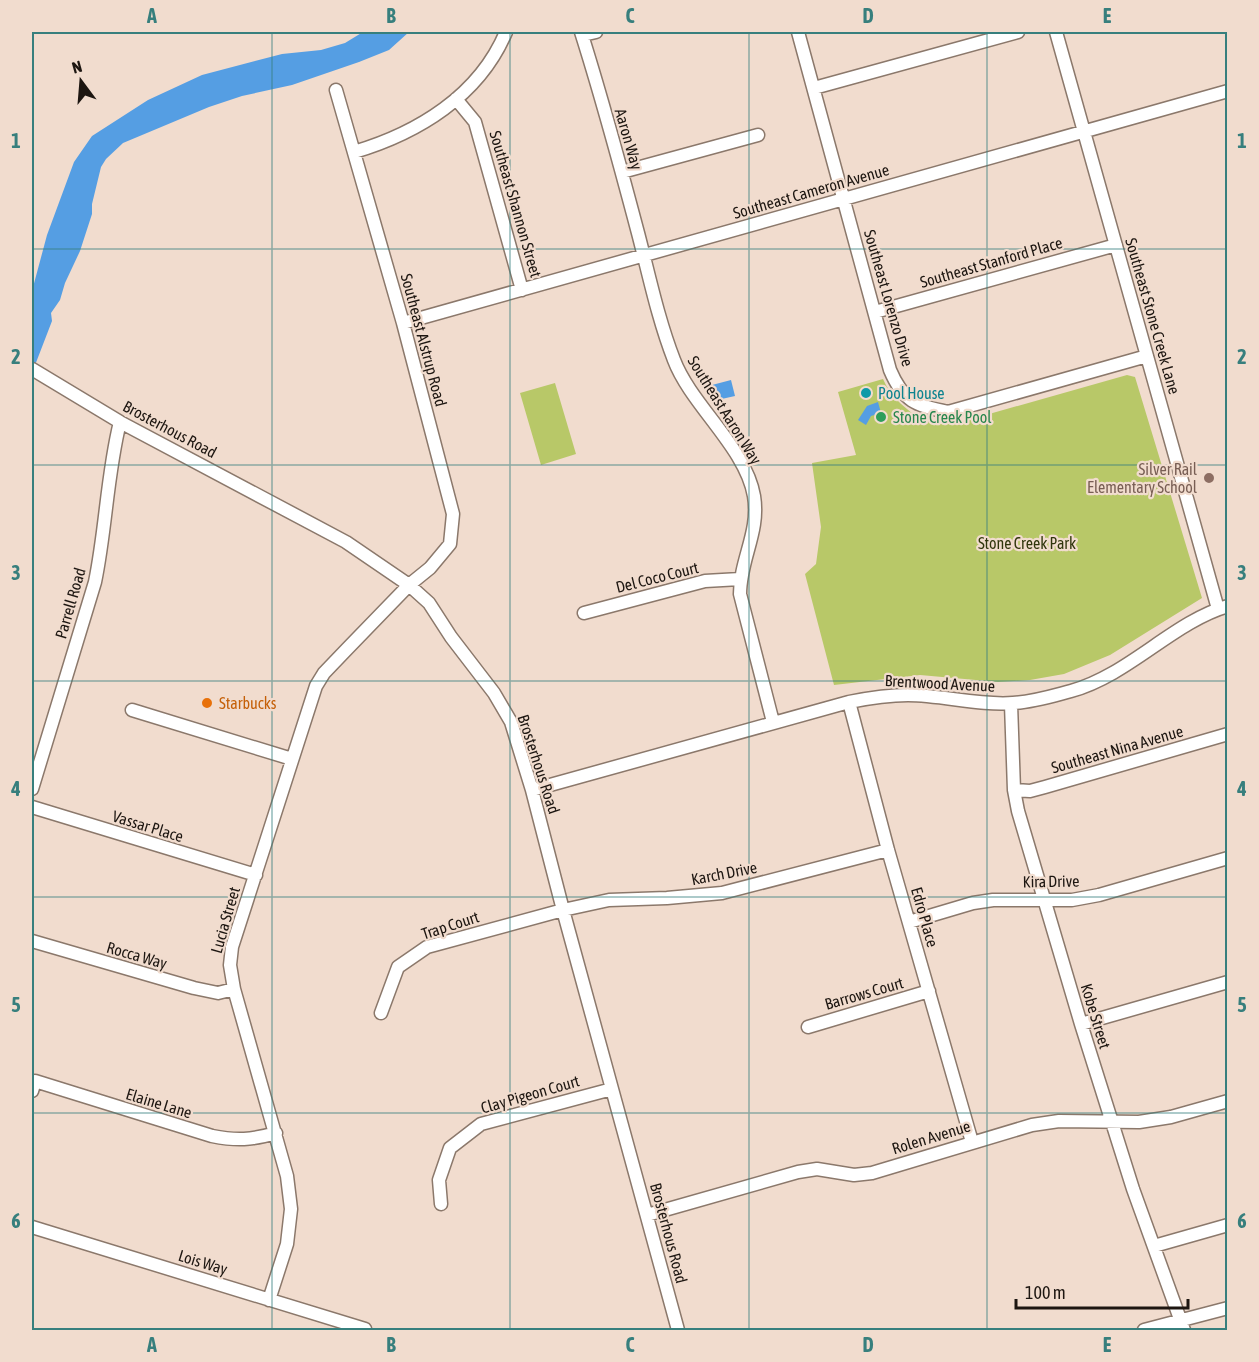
<svg xmlns="http://www.w3.org/2000/svg" width="1259" height="1362" viewBox="0 0 1259 1362" font-family="'Asap Condensed',sans-serif">
<style>
.green{fill:#b8c868}
.water{fill:#559ee3}
.lines{fill:none;stroke-linecap:round;stroke-linejoin:round}
.minor-casing{stroke:#8b786b;stroke-width:15}
.minor{stroke:#fff;stroke-width:12}
.grid{fill:none;stroke:#377f7d;stroke-width:1.5;stroke-opacity:0.55}
.culture-dot{fill:#0f9aa8;stroke:#f1dcce;stroke-width:2}
.leisure-dot{fill:#2e9e5b;stroke:#f1dcce;stroke-width:2}
.education-dot{fill:#8d6e63;stroke:#f1dcce;stroke-width:2}
.food-dot{fill:#e8710a;stroke:#f1dcce;stroke-width:2}
.labels{text-anchor:middle;dominant-baseline:central;stroke-width:4.5;stroke-linejoin:round;paint-order:stroke}
.street-label{font-size:16px;fill:#1d1611;stroke:#f1dcce}
.culture-label{font-size:16px;fill:#0d838f;stroke:#f1dcce;text-anchor:start}
.leisure-label{font-size:16px;fill:#27864d;stroke:#f1dcce;text-anchor:start}
.education-label{font-size:16px;fill:#785e54;stroke:#f1dcce;text-anchor:end}
.park-label{font-size:16px;fill:#30360c;stroke:#f1dcce}
.food-label{font-size:16px;fill:#c56008;stroke:#f1dcce;text-anchor:start}
.neatline{fill:none;stroke:#377f7d;stroke-width:2}
.grid-label{font-size:20px;text-anchor:middle;font-weight:bold;fill:#377f7d}
</style>
<rect width="100%" height="100%" fill="#f1dcce"/>
<!-- green -->
<path class="green" d="M 1127,375 L 1135,377 L 1202,598 L 1110,655 L 1064,674 L 1030,680 L 998,682 L 920,675 L 834,685 L 805,574 L 816,564 L 821,527 L 812,463 L 856,455 L 838,392 L 883,379 C 890,395 901,405 916,416 L 915,418 L 938,424 L 954,424 Z
M 555,383 L 576,454 L 541,465 L 520,393 Z"/>
<!-- water -->
<path class="water" d="M 363,32 L 409,32 L 389,50 L 359,62 L 292,85 L 242,96 L 209,107 L 123,143 L 106,159 L 101,167 L 92,204 L 92,214 L 80,251 L 65,283 L 60,300 L 51,313 L 52,321 L 32,373 L 32,291 L 47,235 L 74,162 L 92,136 L 148,100 L 202,75 L 282,54 L 321,50 L 345,43 Z
M 731,380 L 735,396 L 717,400 L 712,385 Z
M 878,402 L 881,413 L 871,416 L 866,425 L 858,420 L 867,406 Z"/>
<g class="lines">
<!-- minor casing -->
<g class="minor-casing">
<path id="minor" d="M 581,32 C 602,98 620,165 638,233 C 649,275 658,319 674,360 C 691,405 746,448 754,496 C 760,532 740,559 740,594 L 773,722
M 798,32 L 890,370 C 903,401 916,406 948,412 L 1147,356
M 1056,32 L 1218,609
M 583,35 L 596,32
M 814,88 L 1018,32
M 456,99 L 475,122 L 522,290
M 354,152 C 418,133 479,96 506,32
M 622,172 L 758,135
M 875,312 L 1116,245
M 403,323 L 1228,91
M 32,369 L 120,422 L 346,542 L 409,585 L 429,603 L 451,637 L 494,693 L 511,722 L 532,790 L 563,910 L 678,1330
M 584,613 L 705,581 L 740,579
M 849,702 L 888,850 L 972,1142
M 1011,704 L 1014,790 L 1018,811 L 1081,1024 L 1133,1189 L 1184,1330
M 132,710 L 292,759
M 32,789 L 95,582 C 106,529 107,474 120,422
M 532,790 L 849,702 C 869,698 888,695 908,695 C 942,695 980,706 1013,703 C 1033,702 1052,696 1071,691 C 1129,675 1173,622 1228,606
M 1014,790 L 1030,791 L 1045,787 L 1228,734
M 32,807 L 256,875
M 909,922 L 973,903 L 993,900 L 1072,900 L 1099,895 L 1228,858
M 32,941 L 194,988 L 218,993 L 234,989
M 381,1013 L 398,967 L 427,947 L 563,910 L 609,900 L 667,898 L 722,893 L 888,850
M 1081,1024 L 1228,982
M 808,1027 L 929,991
M 32,1091 L 35,1081 L 212,1136 C 237,1141 251,1140 276,1133
M 441,1204 L 439,1180 L 450,1148 L 481,1124 L 612,1089
M 647,1215 L 798,1172 L 817,1169 L 854,1175 L 872,1173 L 1032,1125 L 1059,1121 L 1139,1122 L 1171,1117 L 1228,1101
M 32,1227 L 365,1329
M 1154,1246 L 1228,1225
M 269,1300 L 287,1244 L 291,1209 L 287,1176 L 234,989 L 230,965 L 232,947 L 316,686 L 324,673 L 347,649 L 409,585 L 430,568 L 450,544 L 453,514 L 403,323 L 336,90
M 1144,1330 L 1228,1308"/>
</g>
<!-- minor -->
<use href="#minor" class="minor"/>
</g>
<!-- grid -->
<path class="grid" d="M 272,32 L 272,1330M 510,32 L 510,1330M 749,32 L 749,1330M 987,32 L 987,1330M 32,249 L 1228,249M 32,465 L 1228,465M 32,681 L 1228,681M 32,897 L 1228,897M 32,1113 L 1228,1113"/>
<!-- markers -->
<circle class="culture-dot" cx="866" cy="393" r="6"/>
<circle class="leisure-dot" cx="881" cy="417" r="6"/>
<circle class="education-dot" cx="1209" cy="478" r="6"/>
<circle class="food-dot" cx="207" cy="703" r="6"/>
<g class="labels">
<!-- street labels -->
<g class="street-label">
<text transform="translate(629 139) rotate(74)">Aaron Way</text>
<text transform="translate(811 191) rotate(-16)">Southeast Cameron Avenue</text>
<text transform="translate(516 204) rotate(74)">Southeast Shannon Street</text>
<text transform="translate(991 262) rotate(-16)">Southeast Stanford Place</text>
<text transform="translate(889 298) rotate(74)">Southeast Lorenzo Drive</text>
<text transform="translate(1153 316) rotate(74)">Southeast Stone Creek Lane</text>
<text transform="translate(424 340) rotate(75)">Southeast Alstrup Road</text>
<text transform="translate(725 410) rotate(58)">Southeast Aaron Way</text>
<text transform="translate(170 429) rotate(28)">Brosterhous Road</text>
<text transform="translate(657 577) rotate(-14)">Del Coco Court</text>
<text transform="translate(70 603) rotate(-74)">Parrell Road</text>
<text transform="translate(940 683) rotate(3)">Brentwood Avenue</text>
<text transform="translate(1117 749) rotate(-16)">Southeast Nina Avenue</text>
<text transform="translate(539 764) rotate(72)">Brosterhous Road</text>
<text transform="translate(148 826) rotate(17)">Vassar Place</text>
<text transform="translate(724 873) rotate(-11)">Karch Drive</text>
<text transform="translate(1051 881) rotate(-1)">Kira Drive</text>
<text transform="translate(925 917) rotate(74)">Edro Place</text>
<text transform="translate(225 920) rotate(-74)">Lucia Street</text>
<text transform="translate(450 925) rotate(-18)">Trap Court</text>
<text transform="translate(137 955) rotate(16)">Rocca Way</text>
<text transform="translate(864 993) rotate(-16)">Barrows Court</text>
<text transform="translate(1096 1016) rotate(73)">Kobe Street</text>
<text transform="translate(530 1094) rotate(-16)">Clay Pigeon Court</text>
<text transform="translate(159 1103) rotate(17)">Elaine Lane</text>
<text transform="translate(931 1137) rotate(-17)">Rolen Avenue</text>
<text transform="translate(669 1233) rotate(75)">Brosterhous Road</text>
<text transform="translate(203 1262) rotate(17)">Lois Way</text>
</g>
<!-- culture labels -->
<g class="culture-label">
<text x="878" y="393">Pool House</text>
</g>
<!-- leisure labels -->
<g class="leisure-label">
<text x="893" y="417">Stone Creek Pool</text>
</g>
<!-- education labels -->
<g class="education-label">
<text x="1197" y="469">Silver Rail<tspan x="1197" dy="18">Elementary School</tspan></text>
</g>
<!-- park labels -->
<g class="park-label">
<text x="1027" y="543">Stone Creek Park</text>
</g>
<!-- food labels -->
<g class="food-label">
<text x="219" y="703">Starbucks</text>
</g>
</g>
<!-- border -->
<rect width="1259" height="1362" fill="none" stroke="#f1dcce" stroke-width="66"/>
<!-- north arrow -->
<g transform="translate(81 81) rotate(344)" stroke="#f1dcce" stroke-width="4.5" paint-order="stroke">
<path d="M0-4.5L10 22L0 15L-10 22Z" fill="#1d1611"/>
<text y="-9" font-size="16" font-weight="bold" text-anchor="middle" fill="#1d1611">N</text>
</g>
<!-- scale -->
<path d="M1016 1299v9h172v-9" fill="none" stroke="#1d1611" stroke-width="3"/>
<text x="1025" y="1299" font-size="18" fill="#1d1611" stroke="#f1dcce" stroke-width="4.5" paint-order="stroke">100 m</text>
<rect x="33" y="33" width="1193" height="1296" class="neatline"/>
<g class="grid-label">
<text x="152" y="23">A</text>
<text x="391" y="23">B</text>
<text x="630" y="23">C</text>
<text x="868" y="23">D</text>
<text x="1107" y="23">E</text>
<text x="16" y="148">1</text>
<text x="1242" y="148">1</text>
<text x="16" y="364">2</text>
<text x="1242" y="364">2</text>
<text x="16" y="580">3</text>
<text x="1242" y="580">3</text>
<text x="16" y="796">4</text>
<text x="1242" y="796">4</text>
<text x="16" y="1012">5</text>
<text x="1242" y="1012">5</text>
<text x="16" y="1228">6</text>
<text x="1242" y="1228">6</text>
<text x="152" y="1352">A</text>
<text x="391" y="1352">B</text>
<text x="630" y="1352">C</text>
<text x="868" y="1352">D</text>
<text x="1107" y="1352">E</text>
</g>
</svg>
